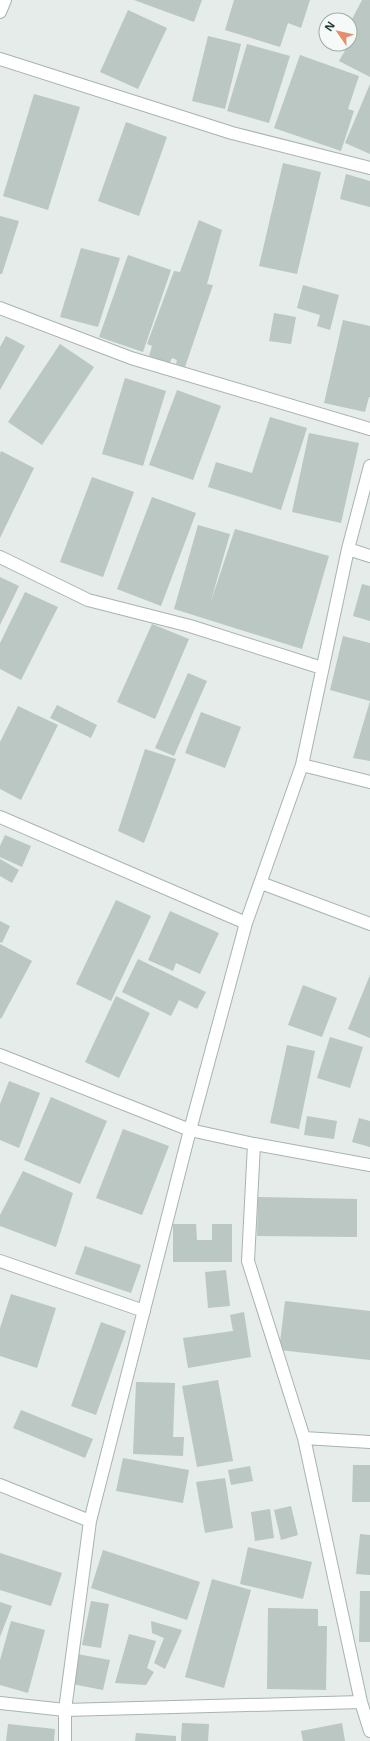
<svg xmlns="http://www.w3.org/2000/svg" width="370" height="1741" viewBox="0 0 370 1741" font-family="'Noto Sans',sans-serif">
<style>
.building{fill:#bac7c2}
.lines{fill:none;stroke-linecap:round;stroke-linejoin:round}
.minor-casing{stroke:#a8b4b0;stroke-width:14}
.minor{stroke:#fff;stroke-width:12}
</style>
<rect width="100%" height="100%" fill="#e5ece9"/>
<!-- building -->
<path class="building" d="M 134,0 L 202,0 L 194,22 Z
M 234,0 L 310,0 L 301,28 L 288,23 L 280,47 L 225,30 Z
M 362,0 L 370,0 L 370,77 L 339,61 L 347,47 L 341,44 L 350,44 L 350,23 Z
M 128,10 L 167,28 L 138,89 L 100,72 Z
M 208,36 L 241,44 L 225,109 L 192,101 Z
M 247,44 L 290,56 L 269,123 L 227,111 Z
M 300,55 L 359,76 L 348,109 L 354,111 L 341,151 L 274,128 Z
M 370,84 L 370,154 L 345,143 Z
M 34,94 L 80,107 L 48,210 L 3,196 Z
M 126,122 L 167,137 L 139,216 L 98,201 Z
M 283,163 L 321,172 L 297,274 L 259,266 Z
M 346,174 L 370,181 L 370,207 L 340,199 Z
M 0,216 L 19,221 L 2,274 L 0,274 Z
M 199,220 L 222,230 L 207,284 L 213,285 L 185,367 L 176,364 L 177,360 L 172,358 L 169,364 L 149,356 L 152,346 L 147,344 L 174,271 L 180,272 Z
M 81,248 L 120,258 L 98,327 L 60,317 Z
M 128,255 L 171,270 L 143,352 L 99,337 Z
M 303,285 L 339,295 L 330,330 L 317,326 L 320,315 L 297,308 Z
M 274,313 L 296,317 L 291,344 L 269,341 Z
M 343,320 L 370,326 L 370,397 L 369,397 L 365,412 L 324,403 Z
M 6,336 L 25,346 L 0,390 L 0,347 Z
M 60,344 L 94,367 L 42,445 L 8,422 Z
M 125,378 L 166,391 L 143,466 L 102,454 Z
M 177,390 L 221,406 L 193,480 L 149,465 Z
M 270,417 L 307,428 L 281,510 L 208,487 L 216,462 L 252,473 Z
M 309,433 L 359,443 L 341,523 L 292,512 Z
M 1,451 L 34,468 L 0,538 L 0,454 Z
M 92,477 L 134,492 L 103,577 L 60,562 Z
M 152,497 L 196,513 L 161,606 L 117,589 Z
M 198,525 L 230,534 L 210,604 L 235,529 L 329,556 L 302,649 L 174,609 Z
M 0,577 L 19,586 L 0,625 Z
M 362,584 L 370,586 L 370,621 L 353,616 Z
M 25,592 L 58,607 L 21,680 L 0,669 L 0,643 Z
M 152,624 L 189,639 L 155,719 L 117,702 Z
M 343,636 L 370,643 L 370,701 L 330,690 Z
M 188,673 L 207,681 L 174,756 L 155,748 Z
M 370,701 L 370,761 L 353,758 Z
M 57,705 L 97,725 L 91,738 L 50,718 Z
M 18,706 L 58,725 L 21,800 L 0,789 L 0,742 Z
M 201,712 L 241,727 L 225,768 L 185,753 Z
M 145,749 L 176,759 L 144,843 L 118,831 Z
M 5,835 L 31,846 L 22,867 L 0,857 L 0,846 Z
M 0,859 L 19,870 L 12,883 L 0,876 Z
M 116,900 L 151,916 L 111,1001 L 76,984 Z
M 170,911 L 219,933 L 200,974 L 176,963 L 173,971 L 148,960 Z
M 0,921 L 10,926 L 2,943 L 0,942 Z
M 0,944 L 32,961 L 1,1019 L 0,1018 Z
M 138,959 L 206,992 L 197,1009 L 179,1000 L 171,1016 L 122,992 Z
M 370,975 L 370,1038 L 348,1029 Z
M 303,985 L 337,998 L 322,1037 L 288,1025 Z
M 116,996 L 150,1013 L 119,1078 L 85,1062 Z
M 330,1037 L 363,1047 L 350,1088 L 317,1078 Z
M 287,1045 L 315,1051 L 299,1129 L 270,1123 Z
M 9,1081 L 40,1093 L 19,1148 L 0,1140 L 0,1104 Z
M 51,1097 L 107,1121 L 80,1184 L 24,1160 Z
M 307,1116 L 337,1121 L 334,1139 L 304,1135 Z
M 359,1118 L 370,1121 L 370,1147 L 352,1142 Z
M 123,1129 L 169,1146 L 142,1215 L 96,1198 Z
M 23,1171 L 73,1193 L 56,1247 L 0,1226 L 0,1215 Z
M 258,1197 L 357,1199 L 357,1237 L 257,1236 Z
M 173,1224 L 196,1224 L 197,1240 L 212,1240 L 212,1224 L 232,1224 L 232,1262 L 173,1262 Z
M 85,1246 L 141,1265 L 131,1293 L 75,1274 Z
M 226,1270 L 230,1306 L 208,1308 L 205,1272 Z
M 11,1294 L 56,1308 L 37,1368 L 0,1356 L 0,1328 Z
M 285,1301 L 370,1311 L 370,1360 L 279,1350 Z
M 244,1312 L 251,1357 L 188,1368 L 183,1338 L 233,1331 L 230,1315 Z
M 101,1322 L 126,1331 L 96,1415 L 71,1406 Z
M 218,1380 L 233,1461 L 197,1467 L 182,1386 Z
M 136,1382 L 175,1383 L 173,1437 L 184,1437 L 183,1456 L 133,1454 Z
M 21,1410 L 93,1439 L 85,1458 L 13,1428 Z
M 123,1458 L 189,1470 L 183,1503 L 116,1491 Z
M 353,1465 L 370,1465 L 370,1502 L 352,1502 Z
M 250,1466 L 253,1481 L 231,1485 L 228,1470 Z
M 225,1478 L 233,1528 L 205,1533 L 196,1482 Z
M 291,1506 L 298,1535 L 281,1540 L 274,1510 Z
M 270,1509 L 274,1538 L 255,1541 L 251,1512 Z
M 360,1534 L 370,1535 L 370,1575 L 356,1574 Z
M 248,1547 L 312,1562 L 303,1599 L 240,1584 Z
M 103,1550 L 200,1582 L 187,1620 L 91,1588 Z
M 0,1553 L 62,1573 L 51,1606 L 0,1590 Z
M 212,1579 L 251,1590 L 224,1688 L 185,1677 Z
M 360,1591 L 370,1591 L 370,1642 L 359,1642 Z
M 91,1601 L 109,1604 L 101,1648 L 82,1645 Z
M 0,1602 L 12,1606 L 0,1637 Z
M 268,1608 L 318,1609 L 318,1626 L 327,1626 L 326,1690 L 267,1689 Z
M 11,1621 L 45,1630 L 28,1693 L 0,1685 L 0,1660 Z
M 151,1621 L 182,1630 L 165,1669 L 154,1663 L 164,1638 L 152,1633 Z
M 129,1634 L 156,1641 L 147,1668 L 154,1672 L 146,1685 L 115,1683 Z
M 77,1654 L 110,1660 L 103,1690 L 72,1684 Z
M 182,1723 L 209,1724 L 208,1741 L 181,1741 Z
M 342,1723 L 345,1741 L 303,1741 L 301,1731 Z
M 8,1724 L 55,1729 L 54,1741 L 6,1741 Z
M 136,1733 L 176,1736 L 176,1741 L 135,1741 Z"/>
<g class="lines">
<!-- minor casing -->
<g class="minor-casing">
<path id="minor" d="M 0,12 L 5,0
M 0,59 L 232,133 L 370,168
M 0,308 L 131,358 L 370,429
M 348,549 L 370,556
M 0,557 L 88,600 L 190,626 L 322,668
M 302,765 L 370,782
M 0,817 L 246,923
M 261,883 L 370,924
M 0,1055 L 190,1130 L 254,1144 L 370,1165
M 254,1144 L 248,1261 L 304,1438 L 361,1702 L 370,1731
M 0,1261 L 144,1311
M 304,1438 L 370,1442
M 0,1485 L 90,1521
M 0,1703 L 65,1710 L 361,1702
M 65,1741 L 65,1710 L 90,1521 L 190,1130 L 246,923 L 302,765 L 348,549 L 370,466"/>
</g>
<!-- minor -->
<use href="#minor" class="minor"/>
</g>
<!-- north arrow -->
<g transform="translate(338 32) rotate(304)"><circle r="19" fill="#f5f9f7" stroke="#a2aeaa"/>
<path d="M0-3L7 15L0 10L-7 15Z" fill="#e58e6a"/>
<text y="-6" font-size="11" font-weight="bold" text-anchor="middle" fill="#253d37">N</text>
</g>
</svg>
